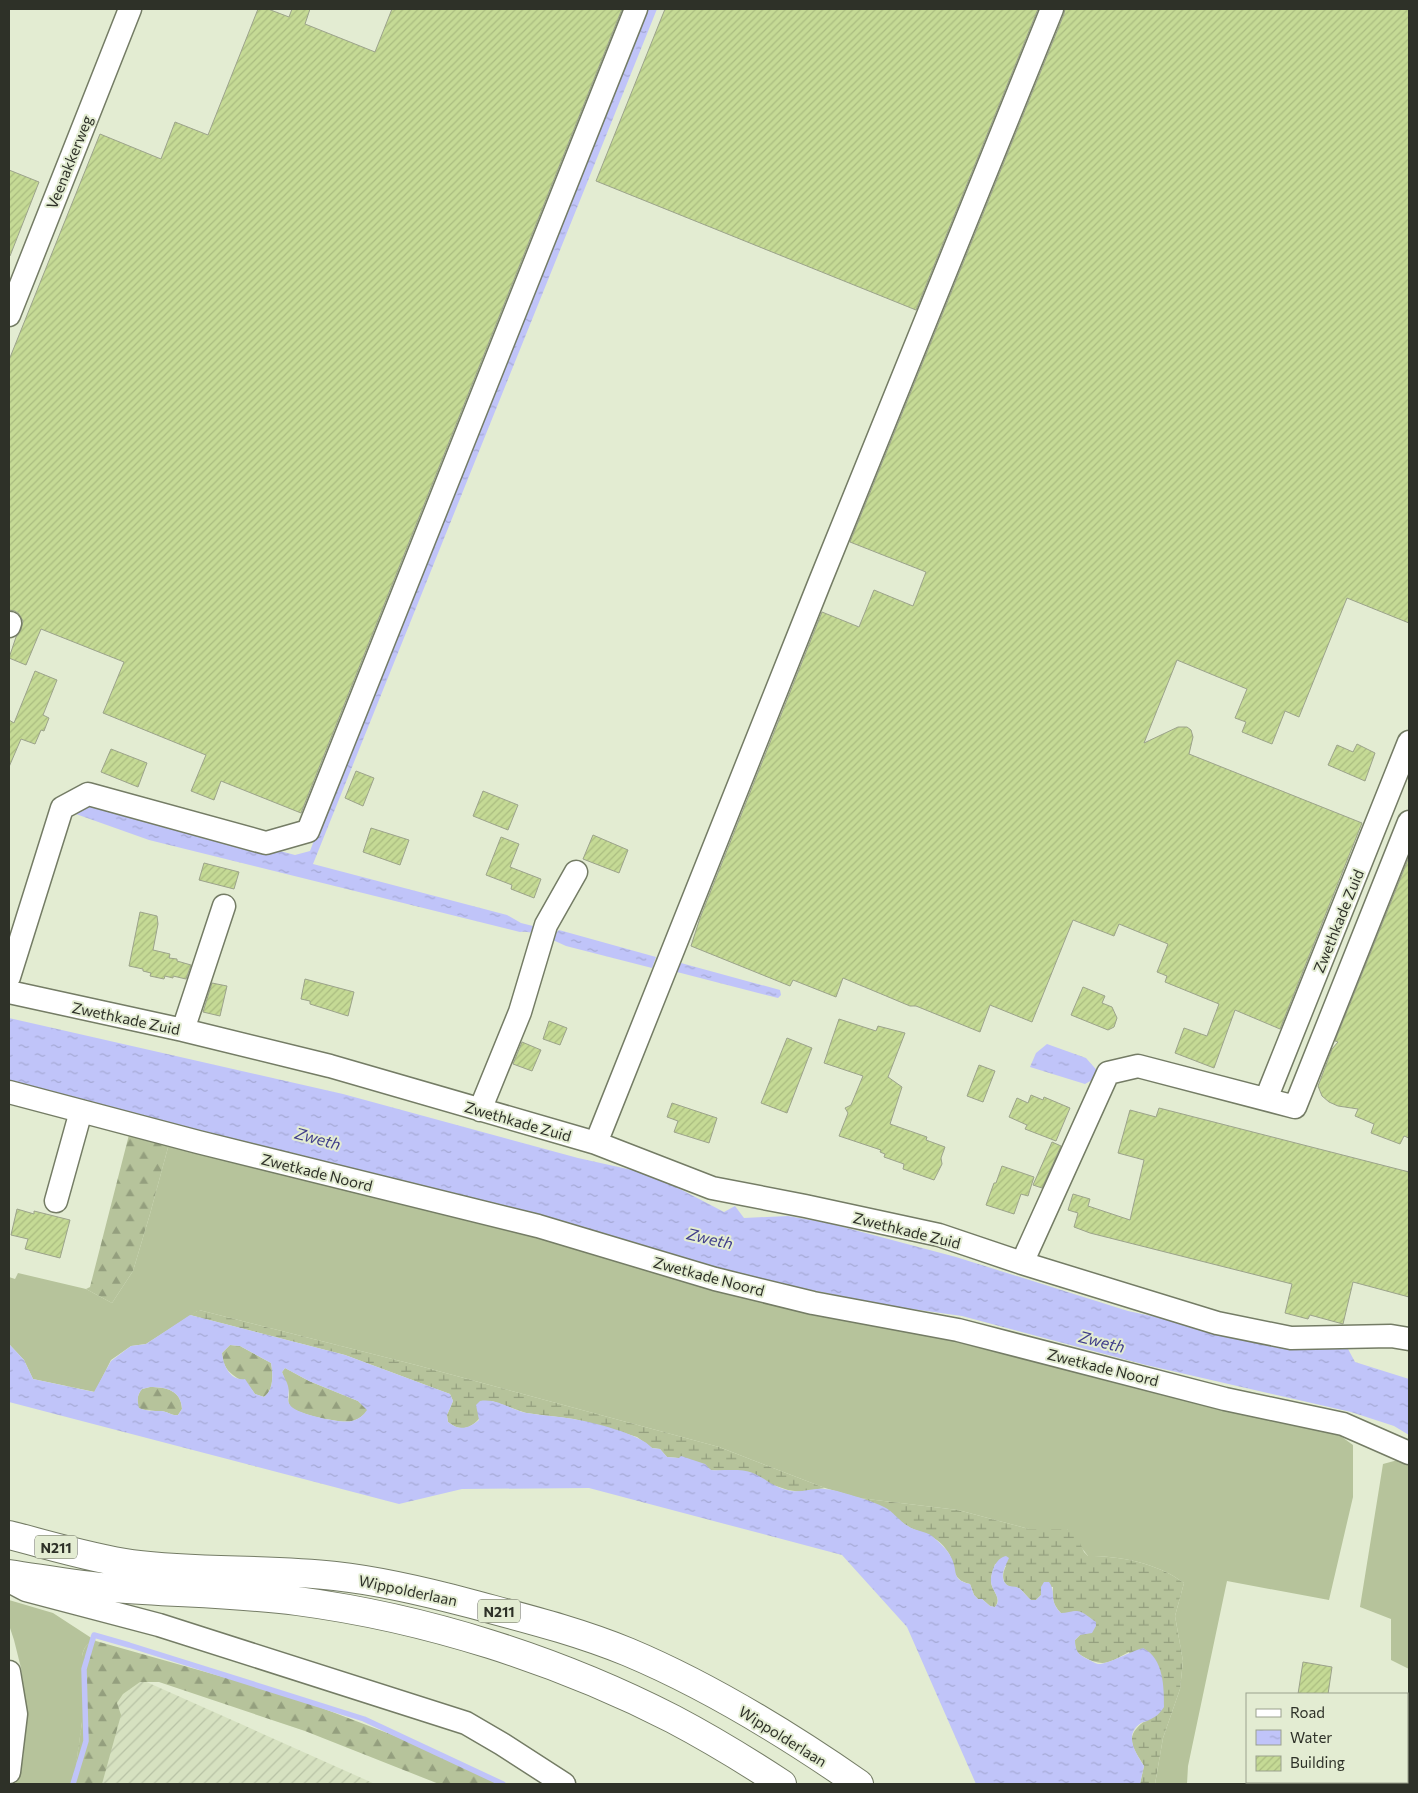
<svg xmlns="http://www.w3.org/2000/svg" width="1418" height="1793" viewBox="0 0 1418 1793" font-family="Commissioner,sans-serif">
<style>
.industrial{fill:url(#industrial-furrows)}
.grass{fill:#b6c39b}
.forest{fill:url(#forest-firs)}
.wetland{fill:url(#wetland-marsh)}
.water{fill:url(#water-ripples);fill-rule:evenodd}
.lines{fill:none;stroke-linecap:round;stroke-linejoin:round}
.stream{stroke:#c0c4f9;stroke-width:5.5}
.building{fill:url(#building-hatch);stroke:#9ca38b}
.minor-casing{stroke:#747c65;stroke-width:25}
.major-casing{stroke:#747c65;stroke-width:30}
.minor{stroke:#fff;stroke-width:22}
.major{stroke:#fff;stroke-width:28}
.labels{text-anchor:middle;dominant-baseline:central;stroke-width:4;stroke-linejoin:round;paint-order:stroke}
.shield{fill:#e3ecd2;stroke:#64695b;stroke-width:1}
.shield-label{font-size:14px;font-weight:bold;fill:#2e3128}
.street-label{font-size:15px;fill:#2e3128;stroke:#e3ecd2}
.water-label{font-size:16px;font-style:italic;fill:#403e8a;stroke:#e3ecd2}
</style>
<defs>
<pattern id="industrial-furrows" width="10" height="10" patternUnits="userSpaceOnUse" patternTransform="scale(1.25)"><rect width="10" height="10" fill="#d6e1c0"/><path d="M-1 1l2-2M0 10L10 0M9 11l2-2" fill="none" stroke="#b8c2a5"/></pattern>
<pattern id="forest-firs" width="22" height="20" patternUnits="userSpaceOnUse" patternTransform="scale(1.25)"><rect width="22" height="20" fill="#b6c39b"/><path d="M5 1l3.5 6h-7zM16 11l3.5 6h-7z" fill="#949f7e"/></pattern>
<pattern id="wetland-marsh" width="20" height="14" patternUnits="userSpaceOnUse" patternTransform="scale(1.25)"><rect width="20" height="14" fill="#b6c39b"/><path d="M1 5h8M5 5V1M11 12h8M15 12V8" fill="none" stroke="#949f7e"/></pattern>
<pattern id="water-ripples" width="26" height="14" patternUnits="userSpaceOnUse" patternTransform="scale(1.25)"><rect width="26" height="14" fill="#c0c4f9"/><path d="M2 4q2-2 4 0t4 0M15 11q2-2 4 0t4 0" fill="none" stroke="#a5a9d5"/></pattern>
<pattern id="building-hatch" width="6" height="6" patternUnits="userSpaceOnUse" patternTransform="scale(1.25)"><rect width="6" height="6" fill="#c5da95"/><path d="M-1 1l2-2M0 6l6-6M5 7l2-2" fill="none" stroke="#aabc80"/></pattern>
</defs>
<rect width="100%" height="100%" fill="#e3ecd2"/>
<!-- industrial -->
<path class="industrial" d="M 104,1663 L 375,1784 L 62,1784 Z"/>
<!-- grass -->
<path class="grass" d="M 170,1140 L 1335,1432 L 1353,1445 L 1353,1497 L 1329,1600 L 1227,1581 L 1188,1766 L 1187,1784 L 1155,1784 L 1163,1738 L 1180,1689 L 1183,1661 L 1175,1616 L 1184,1583 C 1157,1563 1121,1556 1088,1556 L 1067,1529 L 1029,1529 L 958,1510 L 859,1498 L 825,1488 L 719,1447 L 416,1365 L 199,1310 L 146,1344 L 131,1346 L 111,1360 L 95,1392 L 33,1379 L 24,1360 L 9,1344 L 9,1277 L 15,1279 L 18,1273 L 86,1289 L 112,1303 L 133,1271 L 150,1214 Z
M 1409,1457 L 1409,1669 L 1391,1660 L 1391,1619 L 1360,1607 L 1383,1464 Z
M 9,1600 L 53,1613 L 96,1641 C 87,1643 84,1647 82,1656 L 82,1722 L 76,1765 L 71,1784 L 15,1784 L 23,1759 L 26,1726 L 25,1698 L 21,1668 L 14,1640 L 9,1625 Z"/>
<!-- forest -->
<path class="forest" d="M 131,1127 L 170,1140 L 150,1214 L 133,1271 L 112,1303 L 86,1289 L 90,1287 Z
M 230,1345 L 240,1346 L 271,1363 C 273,1374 274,1390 264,1397 L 255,1394 C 244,1375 224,1380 222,1353 Z
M 285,1368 L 309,1381 L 358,1401 L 368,1410 C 363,1416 359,1419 352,1421 C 342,1424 295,1414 290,1406 C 287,1401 289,1399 289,1395 C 289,1388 284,1379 282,1372 Z
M 150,1387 C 166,1387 181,1390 182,1409 L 178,1415 C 171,1416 167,1411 161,1411 C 153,1411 146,1411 138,1408 C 137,1400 137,1395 142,1389 Z
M 96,1641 L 273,1691 L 314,1705 L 411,1742 L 506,1784 L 439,1784 L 305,1731 L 159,1682 L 140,1682 L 123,1694 L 117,1703 L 121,1715 L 102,1784 L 71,1784 L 76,1765 L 82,1722 L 82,1656 C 84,1647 87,1643 96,1641 Z"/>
<!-- wetland -->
<path class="wetland" d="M 199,1310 L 416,1365 L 719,1447 L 825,1488 L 801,1492 L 788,1490 L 770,1484 L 752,1473 L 711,1470 L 679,1458 L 667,1457 L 660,1449 L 652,1448 L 637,1437 L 601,1426 L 574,1419 L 526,1413 L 492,1401 C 481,1417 469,1439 448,1422 L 447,1415 L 453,1401 L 450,1394 L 345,1355 L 190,1315 Z
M 859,1498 L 958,1510 L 1029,1529 L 1067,1529 L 1076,1534 L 1084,1552 L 1088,1556 C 1121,1556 1157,1563 1184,1583 L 1175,1616 L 1183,1661 L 1180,1689 L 1163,1738 L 1155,1784 L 1140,1784 L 1144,1766 C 1137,1754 1125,1740 1137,1728 C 1141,1724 1142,1722 1147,1721 L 1129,1652 C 1110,1662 1104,1668 1084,1657 C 1076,1653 1075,1649 1075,1640 L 1080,1635 L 1076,1611 L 1068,1613 L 1061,1613 C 1053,1605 1052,1598 1053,1587 L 1041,1587 L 1041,1595 L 1036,1600 L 1031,1600 C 1027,1597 1023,1591 1019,1588 C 1018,1588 1012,1587 1011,1587 C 1001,1584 1002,1573 1006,1566 L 995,1564 C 994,1569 991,1575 991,1580 C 990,1590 1003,1597 995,1607 L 990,1606 L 982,1599 L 978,1599 L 974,1595 L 970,1584 C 949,1579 957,1566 948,1552 C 937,1535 925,1535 909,1527 C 898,1521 888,1511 877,1505 C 872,1501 865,1500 859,1498 Z"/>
<!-- water -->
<path class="water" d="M 647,9 L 657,9 L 313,864 L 507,915 L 521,923 L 557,932 L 559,930 L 656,957 L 652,968 L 566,946 C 552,940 536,930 520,932 L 149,840 L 73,813 L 81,807 L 115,807 L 295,855 L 310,851 L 383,660 Z
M 681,963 L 780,990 L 781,995 L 778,998 L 677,972 L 676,970 L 678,964 Z
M 9,1018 L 343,1094 L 578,1158 L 641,1172 L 680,1189 L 724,1212 L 735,1206 L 744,1218 L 788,1216 L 828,1223 L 956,1257 L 1128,1311 L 1230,1333 L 1348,1349 L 1355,1362 L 1409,1379 L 1409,1435 L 1394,1426 L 1351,1412 L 1146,1365 L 962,1316 L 891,1306 L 757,1279 L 9,1081 Z
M 1047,1044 L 1086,1058 L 1101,1075 L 1085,1084 L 1030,1067 L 1036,1053 Z
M 190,1315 L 345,1355 L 450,1394 L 453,1401 L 447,1415 L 448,1422 C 459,1431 468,1429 479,1420 L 476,1405 L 480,1401 C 497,1398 511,1410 527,1413 C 543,1416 558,1416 573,1419 C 592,1422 641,1434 652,1448 L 660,1449 L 667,1457 L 679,1458 L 681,1456 L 705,1464 L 711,1470 C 724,1471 741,1468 753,1473 C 766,1479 773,1487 787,1490 C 801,1494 812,1487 825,1489 C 835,1489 875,1502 884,1507 C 893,1511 899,1521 908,1526 C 915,1531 925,1531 932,1536 C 940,1543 948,1550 952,1559 C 958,1572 951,1580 970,1584 L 974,1595 L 978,1599 L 982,1599 L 990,1606 L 995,1607 C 1003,1598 991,1591 991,1581 C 991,1571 996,1558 1006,1556 L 1009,1558 C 1006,1565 998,1578 1007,1585 C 1010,1587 1015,1586 1019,1588 C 1023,1591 1027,1597 1031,1600 L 1036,1600 L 1041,1595 L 1041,1587 L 1044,1582 L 1049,1582 C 1057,1593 1048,1600 1061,1613 C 1066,1613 1072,1611 1077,1611 C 1084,1612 1090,1618 1096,1622 L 1096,1626 L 1092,1633 L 1080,1635 L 1075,1640 C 1075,1651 1078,1654 1087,1659 C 1090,1660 1094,1663 1098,1664 C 1106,1665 1132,1651 1143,1648 C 1164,1659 1164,1687 1164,1707 C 1160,1713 1156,1717 1149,1720 C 1148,1721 1142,1722 1141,1723 C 1123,1735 1136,1753 1144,1766 L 1140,1784 L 976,1784 L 907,1627 L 842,1555 L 589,1488 L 462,1489 L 399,1504 L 9,1402 L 9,1344 L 24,1360 L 33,1379 L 94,1392 L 111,1361 L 131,1346 L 146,1344 ZM 230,1345 L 240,1346 L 271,1363 C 273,1374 274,1390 264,1397 L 255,1394 L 245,1379 C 230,1381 223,1365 222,1353 ZM 285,1368 L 309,1381 L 358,1401 L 367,1410 C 363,1416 359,1419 352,1421 C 342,1424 295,1414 290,1405 C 286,1400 290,1393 288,1386 C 287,1382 284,1377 282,1372 ZM 150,1387 C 166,1387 181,1390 182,1409 L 178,1415 C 171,1416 167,1411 161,1411 C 153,1411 146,1411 139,1408 C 137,1400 137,1395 142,1389 Z"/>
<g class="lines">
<!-- stream -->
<path class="stream" d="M 73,1784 L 86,1741 L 84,1669 L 94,1635 L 129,1645 L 364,1719 L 503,1784"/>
</g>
<!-- building -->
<path class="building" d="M 258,9 L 268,9 L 289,17 L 292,9 L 310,9 L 305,24 L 375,52 L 392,9 L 622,9 L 301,813 L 221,781 L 214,800 L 191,791 L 206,755 L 103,713 L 124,662 L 41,629 L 26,665 L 9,658 L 16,637 L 21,630 L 23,621 L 19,614 L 15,611 L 9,610 L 9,360 L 100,134 L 161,159 L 175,122 L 208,135 Z
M 665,9 L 1038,9 L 916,310 L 596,181 Z
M 1065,9 L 1409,9 L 1409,623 L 1347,598 L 1299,717 L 1285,711 L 1272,744 L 1242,732 L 1246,722 L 1235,718 L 1247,689 L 1177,660 L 1144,743 L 1178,727 L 1187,727 L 1191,730 L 1193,737 L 1189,754 L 1362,823 L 1280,1029 L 1235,1010 L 1214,1068 L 1175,1053 L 1184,1028 L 1207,1036 L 1219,1004 L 1165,982 L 1167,976 L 1157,972 L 1168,944 L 1119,924 L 1114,936 L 1073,920 L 1032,1022 L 990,1005 L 980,1032 L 916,1006 L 910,1006 L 843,978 L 836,997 L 793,980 L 790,986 L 691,946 L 700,918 L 822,612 L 859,627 L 874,590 L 913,606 L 926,572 L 850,542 L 1064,14 Z
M 9,170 L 39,182 L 10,256 L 9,256 Z
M 35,671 L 57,680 L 43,715 L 49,718 L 44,731 L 41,730 L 35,744 L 21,739 L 9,767 L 9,720 L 14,723 Z
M 1357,744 L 1375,753 L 1365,781 L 1328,765 L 1337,745 L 1353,752 Z
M 111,749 L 147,763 L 138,787 L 101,772 Z
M 356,771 L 374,778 L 363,806 L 345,798 Z
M 483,791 L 518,805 L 508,830 L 473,816 Z
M 371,828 L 409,840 L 400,865 L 363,852 Z
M 593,835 L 628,850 L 619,873 L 583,859 Z
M 501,837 L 519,844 L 510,867 L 541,879 L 534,898 L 511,889 L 512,885 L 486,875 Z
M 1409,857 L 1409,1138 L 1404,1136 L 1400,1144 L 1371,1133 L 1374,1124 L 1355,1116 L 1358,1109 L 1338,1106 L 1329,1102 L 1322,1096 L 1318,1086 L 1332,1049 L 1338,1042 L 1335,1041 Z
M 204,863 L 239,872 L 234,889 L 199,880 Z
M 140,912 L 157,916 L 158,924 L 153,950 L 170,954 L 169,958 L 177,959 L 177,961 L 191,965 L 186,979 L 173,976 L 173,978 L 165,976 L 164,979 L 150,976 L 151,973 L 143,971 L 143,969 L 129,966 Z
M 305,979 L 354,992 L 348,1016 L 310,1004 L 310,1001 L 301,999 Z
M 212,983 L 227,986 L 220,1016 L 203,1012 Z
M 1083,987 L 1105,996 L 1102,1003 L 1112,1007 L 1117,1018 L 1114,1027 L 1108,1030 L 1071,1015 Z
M 839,1019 L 876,1031 L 878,1026 L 905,1033 L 888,1077 L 902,1087 L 890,1124 L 927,1137 L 926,1140 L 945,1147 L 941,1158 L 942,1164 L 934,1180 L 903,1169 L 904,1164 L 884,1157 L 885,1154 L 880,1152 L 881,1150 L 839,1136 L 848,1113 L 845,1108 L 851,1105 L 863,1076 L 824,1063 Z
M 549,1021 L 567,1028 L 560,1045 L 543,1039 Z
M 787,1038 L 812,1048 L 787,1113 L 761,1103 Z
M 522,1042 L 541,1050 L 532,1071 L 513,1064 Z
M 979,1065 L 995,1071 L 983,1102 L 967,1096 Z
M 1031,1095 L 1043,1100 L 1044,1097 L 1070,1108 L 1056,1141 L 1025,1129 L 1027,1125 L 1009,1117 L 1017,1098 L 1028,1103 Z
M 672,1103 L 717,1118 L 709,1143 L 674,1132 L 678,1121 L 667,1117 Z
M 1159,1108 L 1409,1172 L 1409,1297 L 1353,1282 L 1343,1324 L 1310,1315 L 1308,1319 L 1285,1313 L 1292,1284 L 1090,1233 L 1074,1227 L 1078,1213 L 1068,1210 L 1073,1194 L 1090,1199 L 1088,1206 L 1130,1220 L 1144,1160 L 1118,1153 L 1130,1110 L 1156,1117 Z
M 1052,1142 L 1061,1146 L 1042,1188 L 1033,1185 Z
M 1002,1166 L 1034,1177 L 1028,1196 L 1021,1194 L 1014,1214 L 986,1205 L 994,1183 L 996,1183 Z
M 17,1209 L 34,1214 L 34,1211 L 70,1220 L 60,1258 L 25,1249 L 28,1239 L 11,1235 Z
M 1303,1662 L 1332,1667 L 1328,1694 L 1298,1694 Z"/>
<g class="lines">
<!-- minor casing -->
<g class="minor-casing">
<path id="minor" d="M 9,315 L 130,9
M 9,626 L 10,623
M 9,977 L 62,808 L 88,794 L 266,843 L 308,831 L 636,9
M 9,992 L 183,1030 L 330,1066 L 596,1143 L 712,1188 L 805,1206 L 939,1235 L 1022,1263 L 1217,1323 L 1291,1338 L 1391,1336 L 1409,1339
M 183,1030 L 224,906
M 9,1092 L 198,1142 L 538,1226 L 715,1279 L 813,1303 L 958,1330 L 1225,1399 L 1343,1424 L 1409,1453
M 1266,1099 L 1409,742
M 480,1110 L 520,1012 L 546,925 L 576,872
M 596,1143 L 819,584 L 1052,9
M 56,1201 L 81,1111
M 1022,1263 L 1108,1073 L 1138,1066 L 1295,1107 L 1409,822
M 9,1581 L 26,1590 L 159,1625 L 466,1723 L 502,1744 L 564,1784
M 9,1672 L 16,1714 L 9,1772"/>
</g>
<!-- major casing -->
<g class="major-casing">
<path id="major" d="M 9,1535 C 49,1545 90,1558 132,1564 C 199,1573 268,1568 335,1576 C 381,1581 427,1592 472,1604 C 524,1618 577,1631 628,1652 C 709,1686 787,1734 859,1784
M 9,1574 C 44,1579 79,1586 114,1588 C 175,1593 236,1593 297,1601 C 426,1618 558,1660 673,1719 C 711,1739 747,1761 782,1784"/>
</g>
<!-- minor -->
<use href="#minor" class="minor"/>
<!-- major -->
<use href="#major" class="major"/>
</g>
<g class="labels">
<!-- shield labels -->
<g class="shield">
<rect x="35" y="1535.5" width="42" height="23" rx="4"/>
<rect x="478" y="1599.5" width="42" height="23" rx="4"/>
</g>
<g class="shield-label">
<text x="56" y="1547">N211</text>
<text x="499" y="1611">N211</text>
</g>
<!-- street labels -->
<g class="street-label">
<text transform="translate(69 162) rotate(-68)">Veenakkerweg</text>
<text transform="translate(1338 921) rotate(-68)">Zwethkade Zuid</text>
<text transform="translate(126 1018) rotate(12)">Zwethkade Zuid</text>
<text transform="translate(518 1121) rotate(16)">Zwethkade Zuid</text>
<text transform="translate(317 1172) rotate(14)">Zwetkade Noord</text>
<text transform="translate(907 1230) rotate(14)">Zwethkade Zuid</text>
<text transform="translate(709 1276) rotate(15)">Zwetkade Noord</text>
<text transform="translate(1103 1367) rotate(14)">Zwetkade Noord</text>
<text transform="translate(408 1590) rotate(12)">Wippolderlaan</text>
<text transform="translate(783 1736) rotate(32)">Wippolderlaan</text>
</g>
<!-- water labels -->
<g class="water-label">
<text transform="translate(318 1138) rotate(15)">Zweth</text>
<text transform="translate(710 1238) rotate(13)">Zweth</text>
<text transform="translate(1102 1341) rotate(14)">Zweth</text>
</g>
</g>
<!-- border -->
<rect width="1418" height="1793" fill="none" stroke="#2e3128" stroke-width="20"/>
<!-- legend -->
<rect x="1246" y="1693" width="162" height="90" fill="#e3ecd2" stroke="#9ba18e"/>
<rect x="1256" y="1709" width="25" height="8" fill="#ffffff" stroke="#9ba18e"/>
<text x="1290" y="1718" font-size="15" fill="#2e3128">Road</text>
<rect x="1256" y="1730" width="25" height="15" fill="url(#water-ripples)" stroke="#9ba18e"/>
<text x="1290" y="1743" font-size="15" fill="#2e3128">Water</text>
<rect x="1256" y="1756" width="25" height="15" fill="url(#building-hatch)" stroke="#9ba18e"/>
<text x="1290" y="1768" font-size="15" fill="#2e3128">Building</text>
</svg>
